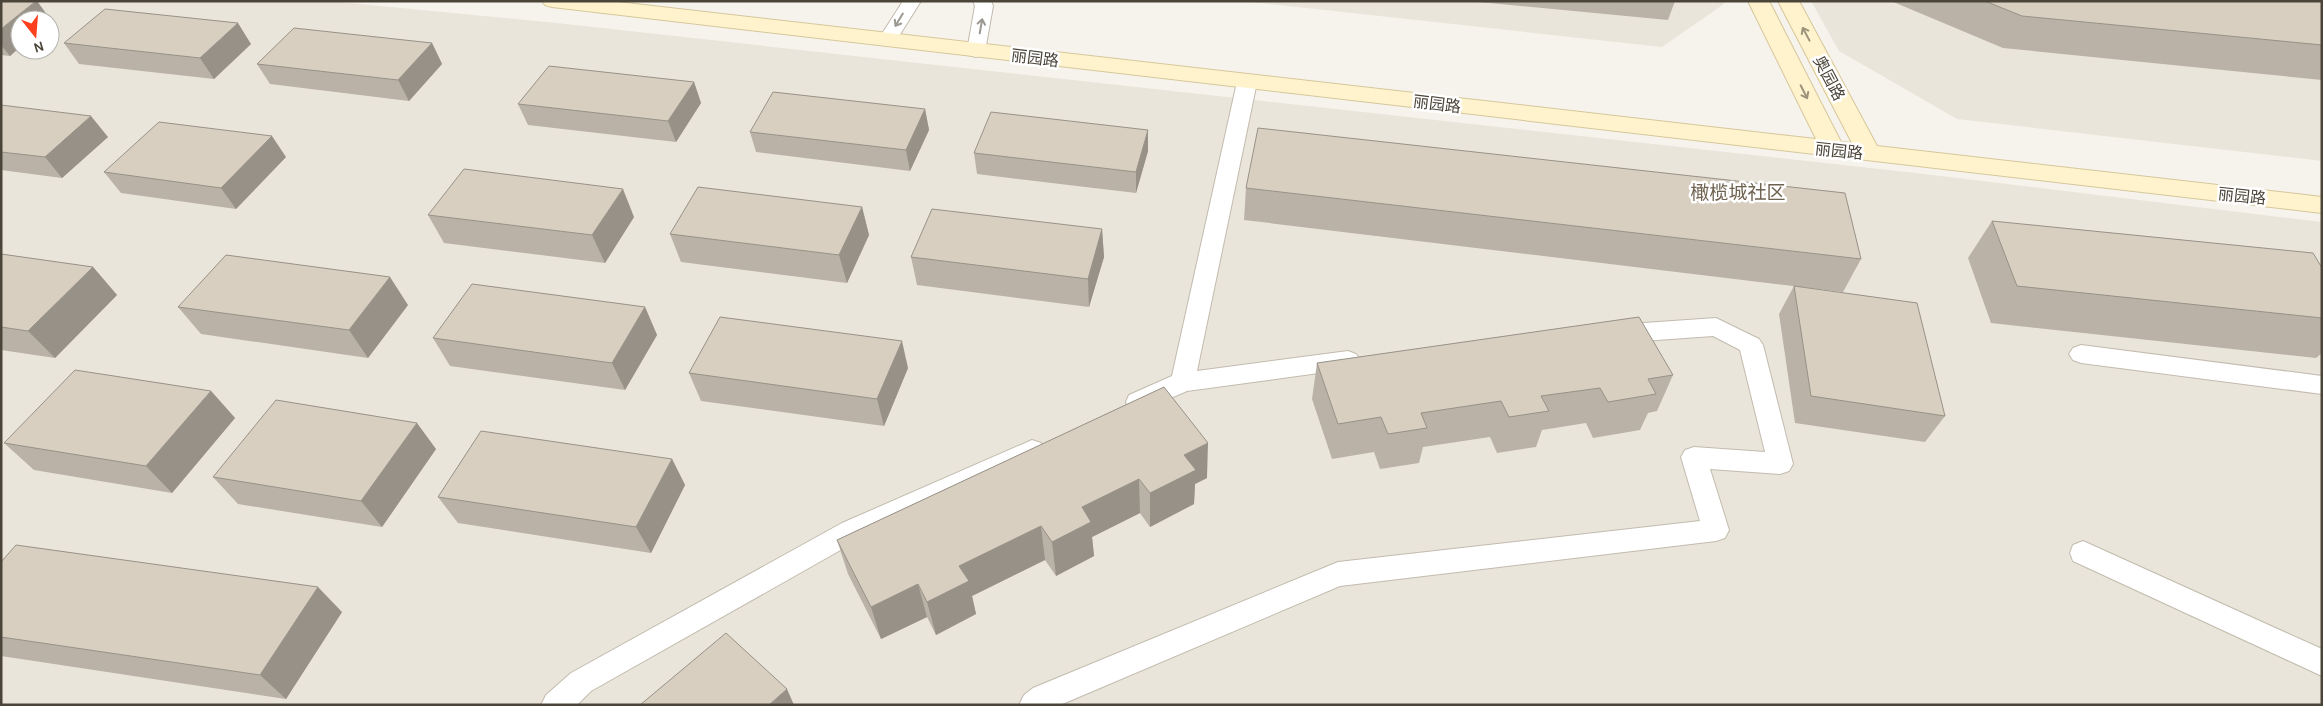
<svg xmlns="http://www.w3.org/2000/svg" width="2323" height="706" viewBox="0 0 2323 706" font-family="Karla,'Noto Sans SC',sans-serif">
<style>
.residential{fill:#eae5da;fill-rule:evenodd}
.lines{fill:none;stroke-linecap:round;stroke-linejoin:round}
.lane-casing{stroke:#c2bbae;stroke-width:2}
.secondary-casing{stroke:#d6c79b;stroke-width:2}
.lane{fill:#fff;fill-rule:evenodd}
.secondary{fill:#fff3cd;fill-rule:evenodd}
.wall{fill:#bab2a6}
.shaded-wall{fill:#979187}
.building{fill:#d8cfc1;stroke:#979187}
.oneway{stroke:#9c9892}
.oneway2{stroke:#9c937c}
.labels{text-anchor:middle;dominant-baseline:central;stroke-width:5;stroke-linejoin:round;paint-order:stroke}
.street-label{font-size:16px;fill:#4b4439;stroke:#fff}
.quarter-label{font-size:19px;fill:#6e6250;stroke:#fff}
</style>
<rect width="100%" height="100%" fill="#f6f3ec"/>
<!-- residential -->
<path class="residential" d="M 1,1 L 329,1 L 557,23 L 1916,173 L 2322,222 L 2322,705 L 1,705 ZM 20,20 L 50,20 L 50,50 L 20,50 Z
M 1242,1 L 1723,1 L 1724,4 L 1662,47 Z
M 1811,1 L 2322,1 L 2322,161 L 1957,119 L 1839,51 Z"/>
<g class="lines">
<!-- lane casing -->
<g class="lane-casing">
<path id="lane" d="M 903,1 L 921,1 L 894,44 L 887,46 L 880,44 L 878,40 Z
M 973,1 L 991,1 L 993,6 L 985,51 L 983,55 L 976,57 L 969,55 L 967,51 L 975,6 Z
M 1247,76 L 1254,78 L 1257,82 L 1197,371 L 1348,351 L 1356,354 L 1360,360 L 1356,366 L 1348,369 L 1187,391 L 1138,412 L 1129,409 L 1126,402 L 1129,395 L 1172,376 L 1237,82 L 1240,78 Z
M 1716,318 L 1759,339 L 1763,345 L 1793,464 L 1789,471 L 1780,474 L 1710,469 L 1729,530 L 1725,538 L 1716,541 L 1340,586 L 1060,705 L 1019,705 L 1024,695 L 1033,688 L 1338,562 L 1700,521 L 1681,457 L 1685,450 L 1694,447 L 1765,452 L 1740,350 L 1713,336 L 1615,343 L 1607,340 L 1603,334 L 1607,328 L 1615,325 Z
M 2081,345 L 2322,376 L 2322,394 L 2081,363 L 2073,360 L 2069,354 L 2073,348 Z
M 1032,440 L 1041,443 L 1045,450 L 1041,457 L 860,539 L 591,691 L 577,705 L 541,705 L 546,695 L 571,673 L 842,523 Z
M 2083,541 L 2322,649 L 2322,676 L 2073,561 L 2070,553 L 2073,545 Z"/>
</g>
<!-- secondary casing -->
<g class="secondary-casing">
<path id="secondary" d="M 542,1 L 609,1 L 1816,139 L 1748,1 L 1769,1 L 1841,142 L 1852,143 L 1778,1 L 1799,1 L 1877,146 L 2322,197 L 2322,213 L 552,7 L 545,5 Z"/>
</g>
<!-- lane -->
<use href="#lane" class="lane"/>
<!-- secondary -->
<use href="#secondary" class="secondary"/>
</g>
<!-- wall -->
<path class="wall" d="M 1,1 L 37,1 L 52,22 L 20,20 L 20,47 L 10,56 L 1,55 Z
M 1468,1 L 1675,1 L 1668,20 Z
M 1891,1 L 2322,1 L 2322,80 L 2003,48 Z
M 64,43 L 251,44 L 214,79 L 79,64 Z
M 432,43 L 442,64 L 409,101 L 270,84 L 257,64 Z
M 694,82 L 701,103 L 676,142 L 528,125 L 518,104 Z
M 1,105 L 108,137 L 62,178 L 1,170 Z
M 925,109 L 929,130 L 910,171 L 756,152 L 750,132 Z
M 1148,130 L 1148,151 L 1136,193 L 977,174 L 974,153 Z
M 286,157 L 236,209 L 121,193 L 104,172 Z
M 1246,188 L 1861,259 L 1843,292 L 1244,220 Z
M 862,207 L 869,235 L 847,283 L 681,262 L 670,234 Z
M 428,215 L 634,217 L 605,263 L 444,243 Z
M 1992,221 L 2322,268 L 2322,353 L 2316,358 L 1991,323 L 1968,258 Z
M 1102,229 L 1104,257 L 1089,307 L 917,285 L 911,257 Z
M 1,254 L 93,267 L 117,295 L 55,358 L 1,350 Z
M 1794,286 L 1945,416 L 1925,442 L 1795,423 L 1779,314 Z
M 408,305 L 368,358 L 201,334 L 178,307 Z
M 645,307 L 657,335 L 625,390 L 450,366 L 433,338 Z
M 1317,363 L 1673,375 L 1657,411 L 1648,413 L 1640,430 L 1593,438 L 1586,423 L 1542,430 L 1536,447 L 1497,453 L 1490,437 L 1423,447 L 1419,463 L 1380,469 L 1374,452 L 1332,459 L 1312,399 Z
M 908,368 L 884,426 L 701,401 L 689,373 Z
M 1164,387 L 1207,478 L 1195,484 L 1194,504 L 1150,527 L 1140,513 L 1092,537 L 1094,556 L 1056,576 L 1045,560 L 972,596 L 976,614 L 936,635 L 927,617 L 881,639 L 848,574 L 837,540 Z
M 211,391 L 235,418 L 172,493 L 34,470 L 4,443 Z
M 436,449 L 382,527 L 238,504 L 213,477 Z
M 672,459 L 685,485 L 651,553 L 458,523 L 438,497 Z
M 1,562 L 342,612 L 286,699 L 1,656 Z"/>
<!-- shaded-wall -->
<path class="shaded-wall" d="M 37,1 L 52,22 L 50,23 L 50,20 L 20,20 L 20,47 L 10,56 L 1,45 L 1,29 Z
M 238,23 L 251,44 L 214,79 L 200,58 Z
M 432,43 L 442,64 L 409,101 L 398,80 Z
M 694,82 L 701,103 L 676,142 L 668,121 Z
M 925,109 L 929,130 L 910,171 L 906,150 Z
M 91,116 L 108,137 L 62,178 L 45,157 Z
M 1148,130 L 1148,151 L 1136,193 L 1136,172 Z
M 272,136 L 286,157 L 236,209 L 221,188 Z
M 623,189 L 634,217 L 605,263 L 592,235 Z
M 862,207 L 869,235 L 847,283 L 839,255 Z
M 1102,229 L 1104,257 L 1089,307 L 1088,279 Z
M 93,267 L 117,295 L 55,358 L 28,331 Z
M 390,277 L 408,305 L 368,358 L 349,330 Z
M 645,307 L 657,335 L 625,390 L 612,363 Z
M 902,341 L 908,368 L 884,426 L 877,399 Z
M 211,391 L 235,418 L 172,493 L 146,466 Z
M 417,423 L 436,449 L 382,527 L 361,501 Z
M 1208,443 L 1207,478 L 1195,484 L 1194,504 L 1150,527 L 1150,493 L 1184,455 Z
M 672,459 L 685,485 L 651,553 L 636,527 Z
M 1139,479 L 1140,513 L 1092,537 L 1094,556 L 1056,576 L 1052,542 L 1082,507 Z
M 1041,526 L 1045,560 L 972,596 L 976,614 L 936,635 L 927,602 L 959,566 Z
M 918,584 L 927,617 L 881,639 L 871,607 Z
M 318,587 L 342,612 L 286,699 L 260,675 Z
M 787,689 L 794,705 L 769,705 Z"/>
<!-- building -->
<path class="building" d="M 1,1 L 36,1 L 1,29 Z
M 1985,1 L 2322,1 L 2322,45 L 2022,16 Z
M 105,9 L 238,23 L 200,58 L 64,43 Z
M 294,28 L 432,43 L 398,80 L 257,64 Z
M 549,66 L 694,82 L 668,121 L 518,104 Z
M 773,92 L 925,109 L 906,150 L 750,132 Z
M 1,105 L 91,116 L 45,157 L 1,152 Z
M 991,112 L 1148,130 L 1136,172 L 974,153 Z
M 159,122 L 272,136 L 221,188 L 104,172 Z
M 1258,128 L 1845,193 L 1861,259 L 1246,188 Z
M 464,169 L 623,189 L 592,235 L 428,215 Z
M 698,187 L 862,207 L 839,255 L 670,234 Z
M 932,209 L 1102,229 L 1088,279 L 911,257 Z
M 1992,221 L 2313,253 L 2322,268 L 2322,318 L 2017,286 Z
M 1,254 L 93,267 L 28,331 L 1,327 Z
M 226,255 L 390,277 L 349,330 L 178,307 Z
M 472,284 L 645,307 L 612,363 L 433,338 Z
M 1794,286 L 1917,303 L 1945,416 L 1811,396 Z
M 720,317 L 902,341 L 877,399 L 689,373 Z
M 1639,317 L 1673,375 L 1648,379 L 1656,394 L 1608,402 L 1600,388 L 1541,396 L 1549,411 L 1509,417 L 1501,401 L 1421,413 L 1427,428 L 1388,434 L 1381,417 L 1338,424 L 1317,363 Z
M 75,370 L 211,391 L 146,466 L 4,443 Z
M 1164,387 L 1208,443 L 1184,455 L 1196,470 L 1150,493 L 1139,479 L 1082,507 L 1091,522 L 1052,542 L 1041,526 L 959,566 L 969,581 L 927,602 L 918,584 L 871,607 L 837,540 Z
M 276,400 L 417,423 L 361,501 L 213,477 Z
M 481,431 L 672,459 L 636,527 L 438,497 Z
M 16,545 L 318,587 L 260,675 L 1,637 L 1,562 Z
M 726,633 L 787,689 L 769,705 L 640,705 Z"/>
<!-- one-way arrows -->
<defs><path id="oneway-shaft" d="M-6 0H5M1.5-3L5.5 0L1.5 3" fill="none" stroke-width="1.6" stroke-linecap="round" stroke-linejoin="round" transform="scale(1.25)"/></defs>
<g class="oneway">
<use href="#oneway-shaft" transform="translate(899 20) rotate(121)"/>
<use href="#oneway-shaft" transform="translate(981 26) rotate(-80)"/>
</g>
<g class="oneway2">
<use href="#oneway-shaft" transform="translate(1806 34) rotate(-118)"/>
<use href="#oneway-shaft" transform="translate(1804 92) rotate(63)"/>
</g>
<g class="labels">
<!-- street labels -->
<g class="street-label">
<text transform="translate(1035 58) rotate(7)">丽园路</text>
<text transform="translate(1829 78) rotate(62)">奥园路</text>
<text transform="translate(1437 104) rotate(7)">丽园路</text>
<text transform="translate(1839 151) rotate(6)">丽园路</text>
<text transform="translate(2242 196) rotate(6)">丽园路</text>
</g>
<!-- quarter labels -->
<g class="quarter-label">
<text x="1738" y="193">橄榄城社区</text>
</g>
</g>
<!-- border -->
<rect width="2323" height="706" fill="none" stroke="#4b4439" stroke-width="5"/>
<!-- north arrow -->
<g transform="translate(35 35) rotate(163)"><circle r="24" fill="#ffffff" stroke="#b7b4b0"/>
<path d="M0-4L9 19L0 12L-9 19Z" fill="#fc3f1d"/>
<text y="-8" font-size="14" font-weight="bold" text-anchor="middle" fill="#4b4439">N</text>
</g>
</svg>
